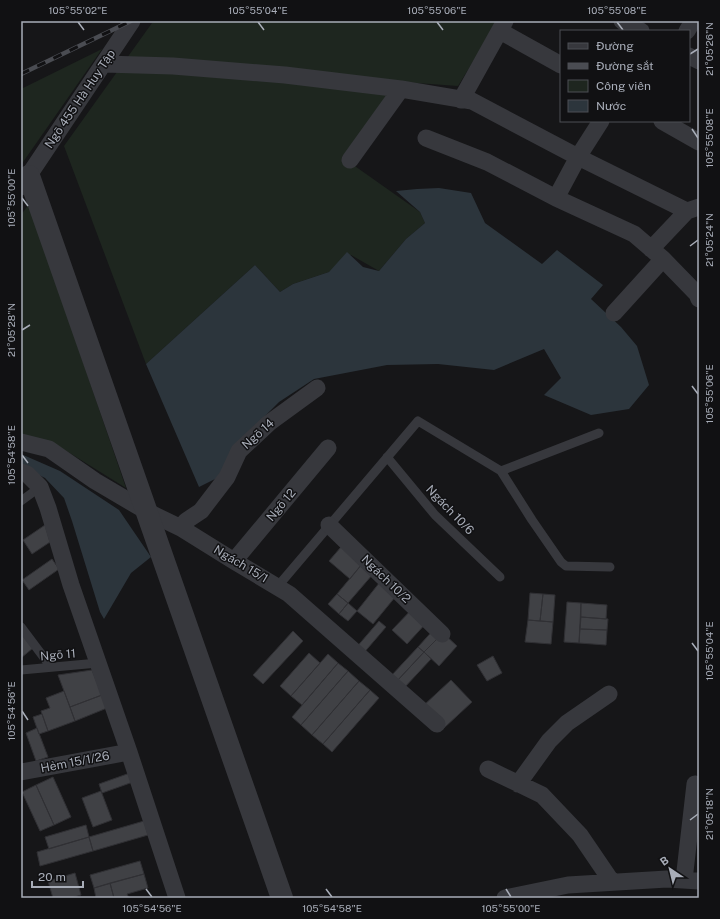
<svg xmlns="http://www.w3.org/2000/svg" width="720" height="919" viewBox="0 0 720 919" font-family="'Public Sans',sans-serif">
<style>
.green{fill:#1e261f}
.water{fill:#2c353c}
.building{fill:#404145;stroke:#303034}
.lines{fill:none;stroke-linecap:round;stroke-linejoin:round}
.service{stroke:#37383d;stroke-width:9}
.minor{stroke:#37383d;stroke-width:17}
.tertiary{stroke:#37383d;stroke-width:22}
.rail-casing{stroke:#4a4c52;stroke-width:4.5}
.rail{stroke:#111113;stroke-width:3;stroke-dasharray:9;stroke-linecap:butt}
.ticks{fill:none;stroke:#a8adb8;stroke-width:1.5}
.labels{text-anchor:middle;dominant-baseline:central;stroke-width:3;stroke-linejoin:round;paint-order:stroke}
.street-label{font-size:12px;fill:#a8adb8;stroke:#111113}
.neatline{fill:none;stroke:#a8adb8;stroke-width:1.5}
.ticks-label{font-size:10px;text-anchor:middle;fill:#a8adb8}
</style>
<rect width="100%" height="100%" fill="#161618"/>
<!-- green -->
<path class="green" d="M 157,21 L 498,21 L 458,86 L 403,82 L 342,157 L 420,212 L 425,223 L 406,239 L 379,271 L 351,255 L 329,272 L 293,284 L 280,292 L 255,265 L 146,364 L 64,146 L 152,23 Z
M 102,49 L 21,165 L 21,89 Z
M 29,204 L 126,488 L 52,442 L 21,434 L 21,215 Z"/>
<!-- water -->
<path class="water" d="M 439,188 L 471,193 L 485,223 L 542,264 L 557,250 L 603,285 L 591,299 L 621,327 L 637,346 L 649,385 L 629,409 L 591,415 L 544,395 L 561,378 L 544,349 L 494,370 L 438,364 L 387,365 L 314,379 L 279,402 L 243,438 L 219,477 L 199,487 L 146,364 L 255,265 L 280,292 L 293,284 L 329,272 L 347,252 L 363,267 L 379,271 L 406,239 L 425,223 L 420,212 L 396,191 L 417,189 Z
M 21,454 L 60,471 L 119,510 L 151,557 L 131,573 L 104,619 L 100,612 L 72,521 L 64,498 L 45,478 L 21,466 Z"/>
<!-- building -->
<path class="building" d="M 45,525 L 50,542 L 32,554 L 23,540 Z
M 341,547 L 362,564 L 350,579 L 329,561 Z
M 52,559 L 59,569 L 29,590 L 22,580 Z
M 362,564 L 373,574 L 348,603 L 337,594 Z
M 380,582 L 396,596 L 373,624 L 357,611 Z
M 530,593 L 543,594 L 540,621 L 528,620 Z
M 337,594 L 348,603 L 339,614 L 328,604 Z
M 543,594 L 555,595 L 553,622 L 540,621 Z
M 567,602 L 581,603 L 579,643 L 564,642 Z
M 348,603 L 357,611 L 348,621 L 339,614 Z
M 581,603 L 607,605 L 606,619 L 581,617 Z
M 415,606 L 429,620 L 407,644 L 392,630 Z
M 581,617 L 608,619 L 607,630 L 580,629 Z
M 528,620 L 553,622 L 551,644 L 525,642 Z
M 379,621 L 386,627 L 362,655 L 355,649 Z
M 436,627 L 443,633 L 424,652 L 418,647 Z
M 580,629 L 607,630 L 606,645 L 579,643 Z
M 293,631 L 303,641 L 263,684 L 253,675 Z
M 21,632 L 33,648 L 21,658 Z
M 443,633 L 457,646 L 439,666 L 424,652 Z
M 418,647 L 424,652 L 397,681 L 391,676 Z
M 424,652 L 431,659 L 404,688 L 397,681 Z
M 309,653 L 320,663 L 291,696 L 280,686 Z
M 328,654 L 338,663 L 302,705 L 291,696 Z
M 493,656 L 502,673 L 487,681 L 477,665 Z
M 338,663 L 348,671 L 301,725 L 292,717 Z
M 92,670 L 102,695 L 70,707 L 58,675 Z
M 348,671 L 359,681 L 312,735 L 301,725 Z
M 451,680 L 472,702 L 444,728 L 423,706 Z
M 359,681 L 370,690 L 323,744 L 312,735 Z
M 370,690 L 379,698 L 332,752 L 323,744 Z
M 64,691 L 75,721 L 48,731 L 41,711 L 50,708 L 46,698 Z
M 102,695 L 107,708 L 75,721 L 70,707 Z
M 42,714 L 48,731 L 39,734 L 33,717 Z
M 37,728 L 48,757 L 36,761 L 26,733 Z
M 130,773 L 133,782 L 102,793 L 99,784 Z
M 53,777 L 71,817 L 54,825 L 36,785 Z
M 36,785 L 54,825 L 40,831 L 22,792 Z
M 101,791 L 112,820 L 93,827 L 82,798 Z
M 144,821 L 148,835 L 93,851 L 89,837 Z
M 86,825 L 89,837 L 49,849 L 45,837 Z
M 89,837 L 93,851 L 40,866 L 37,852 Z
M 140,861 L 144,874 L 94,888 L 90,875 Z
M 75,873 L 81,895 L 71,898 L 53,898 L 48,881 Z
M 144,874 L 148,888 L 127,894 L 129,898 L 114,898 L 110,883 Z
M 110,883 L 114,898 L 96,898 L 94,888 Z"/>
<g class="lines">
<!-- service -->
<path class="service" d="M 387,457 L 435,515 L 500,577
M 501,471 L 532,520 L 561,562 L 566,566 L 610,567
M 21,501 L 40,487
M 278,586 L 418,421 L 501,471 L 599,433
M 21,627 L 51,667
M 21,670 L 98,663"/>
<!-- minor -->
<path class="minor" d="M 622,21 L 641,31
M 500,31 L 561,65
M 687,31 L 693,21
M 689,56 L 699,61
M 104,64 L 173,66 L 285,75 L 401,89 L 472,101 L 578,157 L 687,211
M 461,100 L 505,21
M 662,121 L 699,142
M 426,138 L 487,162 L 556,198 L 634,234 L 663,259 L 697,294 L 699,299
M 350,160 L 401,89
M 21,187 L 132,21
M 556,198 L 578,157 L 601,121
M 651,249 L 687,211 L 699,207
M 614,313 L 663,259
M 21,442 L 49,449 L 95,481 L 146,511 L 181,528 L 234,561 L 289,594 L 437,724
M 21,472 L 27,474 L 40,487 L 48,508 L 71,585 L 129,752 L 177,898
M 329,525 L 442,634
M 181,528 L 186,521 L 201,511 L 227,477 L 239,451 L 269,423 L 317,388
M 234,561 L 328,448
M 488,769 L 542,795 L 580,835 L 612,882
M 21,772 L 129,752
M 518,784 L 549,741 L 567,723 L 609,694
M 684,880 L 695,784
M 505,898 L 568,885 L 667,879 L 699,881"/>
<!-- tertiary -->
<path class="tertiary" d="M 29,176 L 282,898"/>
<!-- rail casing -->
<g class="rail-casing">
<path id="rail" d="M 21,74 L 131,21"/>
</g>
<!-- rail -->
<use href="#rail" class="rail"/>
</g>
<!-- ticks -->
<path class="ticks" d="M 78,22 L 84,30M 258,22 L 264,30M 437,22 L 443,30M 617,22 L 623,30M 690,54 L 698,49M 692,129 L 698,138M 22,198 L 28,206M 690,246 L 698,240M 22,330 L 30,325M 692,386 L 698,394M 22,455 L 28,463M 692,643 L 698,651M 22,711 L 28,720M 690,820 L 698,814M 146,889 L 152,897M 326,889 L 332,897M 506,889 L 511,897"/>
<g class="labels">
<!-- street labels -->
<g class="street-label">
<text transform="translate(80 99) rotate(-56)">Ngõ 455 Hà Huy Tập</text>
<text transform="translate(258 434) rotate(-42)">Ngõ 14</text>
<text transform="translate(281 505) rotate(-50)">Ngõ 12</text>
<text transform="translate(450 510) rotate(46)">Ngách 10/6</text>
<text transform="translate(241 564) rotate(31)">Ngách 15/1</text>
<text transform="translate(386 579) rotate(44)">Ngách 10/2</text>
<text transform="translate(58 655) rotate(-5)">Ngõ 11</text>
<text transform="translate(75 762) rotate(-11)">Hẻm 15/1/26</text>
</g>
</g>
<!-- border -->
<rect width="720" height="919" fill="none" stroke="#111113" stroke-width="44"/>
<!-- legend -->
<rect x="560" y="30" width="130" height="92" fill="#111113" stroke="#4d4f55"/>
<rect x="568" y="43" width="20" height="6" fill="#37383d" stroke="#4d4f55"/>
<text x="596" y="50" font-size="12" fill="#a8adb8">Đường</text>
<rect x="568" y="63" width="20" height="6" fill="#4a4c52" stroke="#4d4f55"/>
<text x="596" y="70" font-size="12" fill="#a8adb8">Đường sắt</text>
<rect x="568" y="80" width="20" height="12" fill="#1e261f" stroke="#4d4f55"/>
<text x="596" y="90" font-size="12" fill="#a8adb8">Công viên</text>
<rect x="568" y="100" width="20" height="12" fill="#2c353c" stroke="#4d4f55"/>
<text x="596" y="110" font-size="12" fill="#a8adb8">Nước</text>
<!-- north arrow -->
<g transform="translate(670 869) rotate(325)" stroke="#111113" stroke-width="3" paint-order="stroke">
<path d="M0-3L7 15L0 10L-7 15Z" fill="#a8adb8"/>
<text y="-6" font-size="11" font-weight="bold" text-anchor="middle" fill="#a8adb8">B</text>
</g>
<!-- scale -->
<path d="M32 881v6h51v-6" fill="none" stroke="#a8adb8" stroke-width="2"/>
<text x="38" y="881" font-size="12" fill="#a8adb8" stroke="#111113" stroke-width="3" paint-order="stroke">20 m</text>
<rect x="22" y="22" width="676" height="875" class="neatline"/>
<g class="ticks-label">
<text x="78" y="14">105°55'02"E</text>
<text x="258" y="14">105°55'04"E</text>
<text x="437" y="14">105°55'06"E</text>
<text x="617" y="14">105°55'08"E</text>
<text transform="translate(709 49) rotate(-90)" y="4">21°05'26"N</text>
<text transform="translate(709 138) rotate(-90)" y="4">105°55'08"E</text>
<text transform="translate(11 198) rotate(-90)" y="4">105°55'00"E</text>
<text transform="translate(709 240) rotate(-90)" y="4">21°05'24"N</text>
<text transform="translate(11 330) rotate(-90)" y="4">21°05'28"N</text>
<text transform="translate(709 394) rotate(-90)" y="4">105°55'06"E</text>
<text transform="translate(11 455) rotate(-90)" y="4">105°54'58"E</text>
<text transform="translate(709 651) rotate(-90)" y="4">105°55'04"E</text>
<text transform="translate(11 711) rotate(-90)" y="4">105°54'56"E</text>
<text transform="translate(709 814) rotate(-90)" y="4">21°05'18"N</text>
<text x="152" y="912">105°54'56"E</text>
<text x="332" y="912">105°54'58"E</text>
<text x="511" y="912">105°55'00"E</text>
</g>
</svg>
